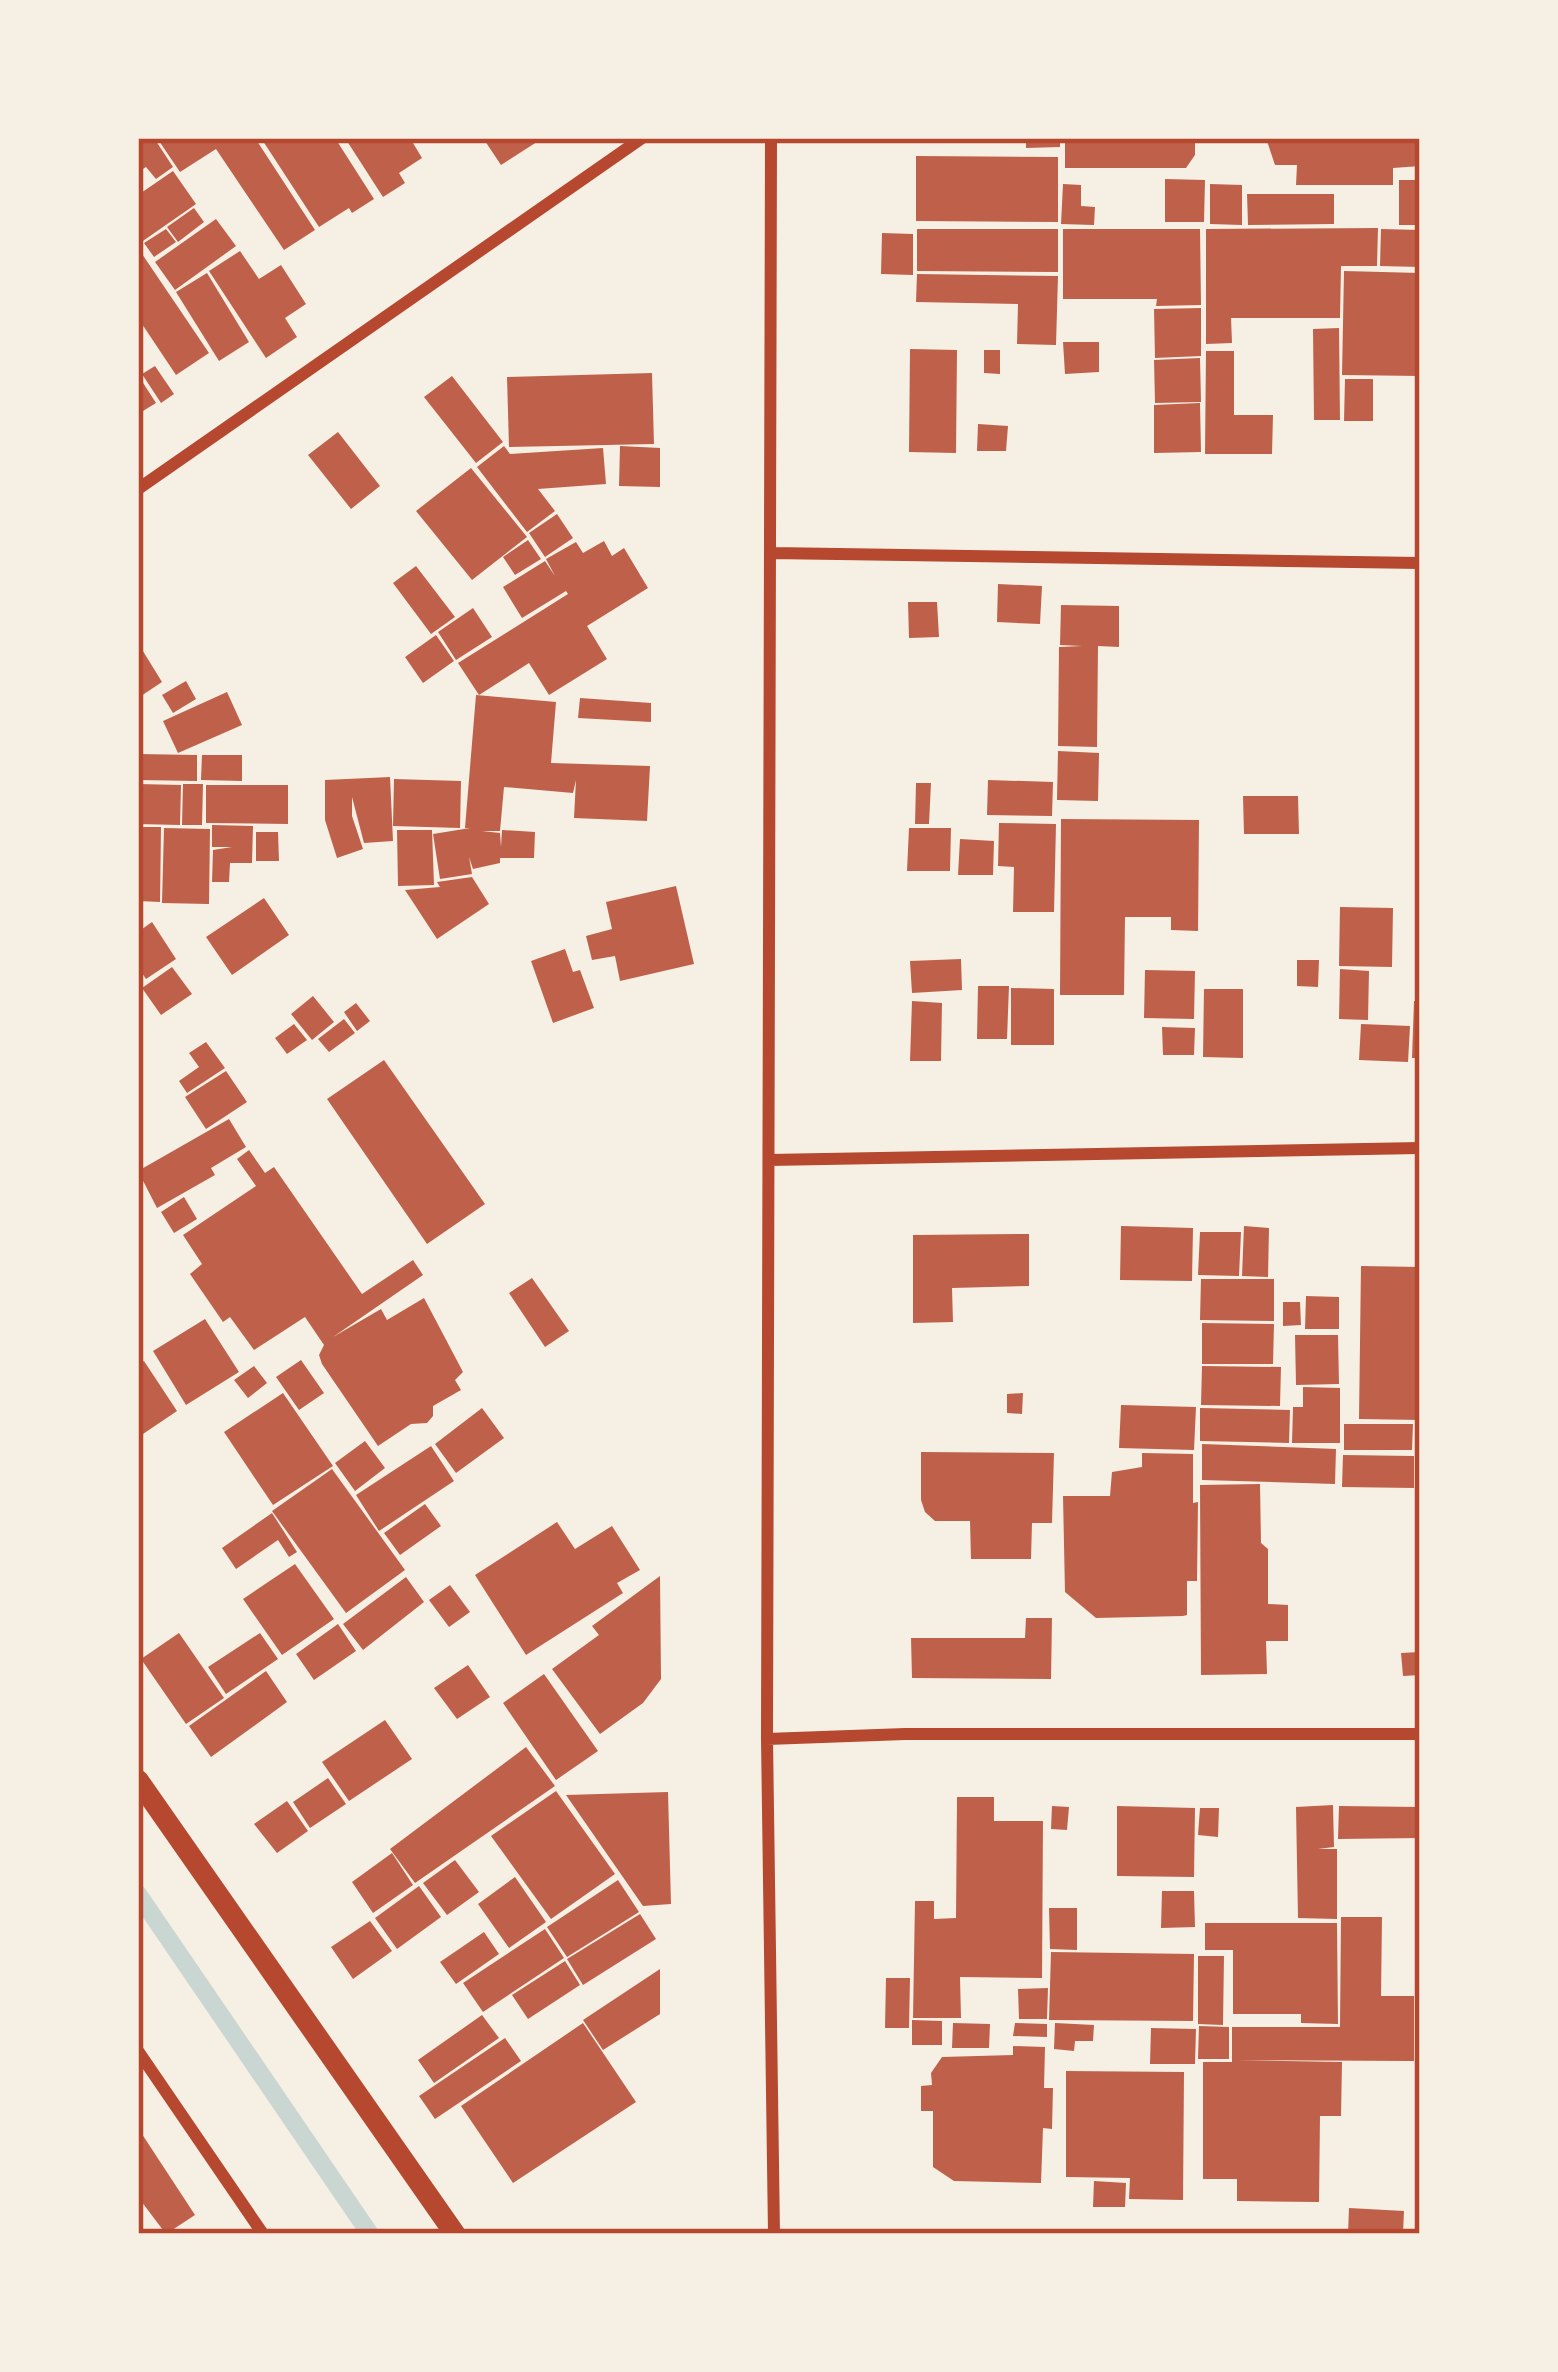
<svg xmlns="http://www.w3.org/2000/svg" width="1558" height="2372" viewBox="0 0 1558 2372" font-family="'PT Sans',sans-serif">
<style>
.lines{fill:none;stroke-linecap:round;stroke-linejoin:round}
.stream{stroke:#c9d6d2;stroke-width:18}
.building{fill:#bf614a}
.minor{stroke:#b5482f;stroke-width:12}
.tertiary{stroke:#b5482f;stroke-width:21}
.neatline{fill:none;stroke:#b5482f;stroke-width:4.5}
</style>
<rect width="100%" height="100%" fill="#f6efe4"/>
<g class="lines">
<!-- stream -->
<path class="stream" d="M 138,1894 L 370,2234"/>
</g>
<!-- building -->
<path class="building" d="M 138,138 L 154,138 L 173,167 L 156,179 L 146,167 L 138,172 Z
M 157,138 L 255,138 L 315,230 L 284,250 L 216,149 L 180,172 Z
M 261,138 L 335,138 L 374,199 L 352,213 L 349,208 L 319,227 Z
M 345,138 L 410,138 L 422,158 L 399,173 L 405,183 L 383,197 Z
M 483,138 L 543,138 L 501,165 Z
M 1026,138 L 1060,138 L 1060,147 L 1026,148 Z
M 1065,138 L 1195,138 L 1195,155 L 1186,168 L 1065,168 Z
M 1266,138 L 1420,138 L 1420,166 L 1393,168 L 1393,185 L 1296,185 L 1297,165 L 1275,165 Z
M 916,156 L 1058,157 L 1058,222 L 916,221 Z
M 173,171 L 196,204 L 140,243 L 138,195 Z
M 1165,179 L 1205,180 L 1204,222 L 1165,222 Z
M 1399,180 L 1420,180 L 1420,225 L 1399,225 Z
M 1063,184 L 1081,185 L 1081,206 L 1095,207 L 1094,225 L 1061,224 Z
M 1210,184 L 1242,185 L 1242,225 L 1210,224 Z
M 1247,194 L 1334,194 L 1334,224 L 1248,225 Z
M 194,208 L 204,222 L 178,242 L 167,227 Z
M 216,219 L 236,246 L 175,290 L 155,262 Z
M 1378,228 L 1377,266 L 1341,266 L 1340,318 L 1231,318 L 1232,343 L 1206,344 L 1206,229 Z
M 166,229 L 176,242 L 154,257 L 144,243 Z
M 917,229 L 1058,229 L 1058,272 L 917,271 Z
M 1063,229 L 1200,229 L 1201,305 L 1156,306 L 1157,299 L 1063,299 Z
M 1381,229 L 1420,230 L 1420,267 L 1380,266 Z
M 882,233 L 913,234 L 913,275 L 881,274 Z
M 138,248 L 209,353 L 176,375 L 138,318 Z
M 240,251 L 259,279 L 281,265 L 306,304 L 285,318 L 297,337 L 266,358 L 209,271 Z
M 1344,271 L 1420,273 L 1420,376 L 1342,375 Z
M 207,273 L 249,342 L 219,361 L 176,292 Z
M 917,274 L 1058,276 L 1056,345 L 1017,344 L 1018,304 L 916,302 Z
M 1201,308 L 1201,356 L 1155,358 L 1154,309 Z
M 1339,328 L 1340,420 L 1314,420 L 1313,329 Z
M 1063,342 L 1099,342 L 1099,372 L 1065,374 Z
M 910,349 L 957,350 L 956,453 L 909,452 Z
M 984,350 L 1000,350 L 1000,374 L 984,373 Z
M 1206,351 L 1234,351 L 1234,415 L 1273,415 L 1272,454 L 1205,454 Z
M 1200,358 L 1201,402 L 1155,403 L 1154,360 Z
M 155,366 L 174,394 L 161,403 L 142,374 Z
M 652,373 L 654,444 L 509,447 L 507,377 Z
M 138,375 L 156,403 L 138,414 Z
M 452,376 L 503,442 L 476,463 L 424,397 Z
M 1345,379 L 1373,379 L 1373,421 L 1344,421 Z
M 1200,403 L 1201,452 L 1154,453 L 1154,405 Z
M 978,424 L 1008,426 L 1006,451 L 977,451 Z
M 338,432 L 380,486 L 351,509 L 308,455 Z
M 504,446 L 510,454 L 603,448 L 606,484 L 538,489 L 555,511 L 527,532 L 477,467 Z
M 620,446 L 660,448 L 660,487 L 619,486 Z
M 471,468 L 527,537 L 472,580 L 416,511 Z
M 557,514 L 573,538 L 545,557 L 529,533 Z
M 528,540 L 541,559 L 515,575 L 503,557 Z
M 604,541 L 612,556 L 624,548 L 648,588 L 587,626 L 607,659 L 549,695 L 529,663 L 479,695 L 458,663 L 568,594 L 566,591 L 522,618 L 503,587 L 545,561 L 555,576 L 546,559 L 576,542 L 583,553 Z
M 416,566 L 455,617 L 431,634 L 393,583 Z
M 998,584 L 1042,586 L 1040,624 L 997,622 Z
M 908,602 L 937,602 L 939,637 L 909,638 Z
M 1061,605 L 1119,606 L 1119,647 L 1098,646 L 1097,747 L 1058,746 L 1059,647 L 1082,646 L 1060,645 Z
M 473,608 L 492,637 L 456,660 L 438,632 Z
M 436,635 L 454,661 L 423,683 L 405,657 Z
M 138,643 L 162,682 L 138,698 Z
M 186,681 L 196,699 L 173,713 L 162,695 Z
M 227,692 L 242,725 L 178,753 L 163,721 Z
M 476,695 L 556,702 L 551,763 L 650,766 L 647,821 L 574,818 L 576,780 L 573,793 L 504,787 L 500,831 L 482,831 L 500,833 L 501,847 L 502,830 L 535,832 L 534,858 L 500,858 L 500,863 L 473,869 L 469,857 L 472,874 L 440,879 L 433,834 L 470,828 L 465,828 Z
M 580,698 L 651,703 L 651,722 L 578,718 Z
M 1058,751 L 1099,753 L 1098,801 L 1057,800 Z
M 138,754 L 197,755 L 197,781 L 138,780 Z
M 202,755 L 242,755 L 242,781 L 201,780 Z
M 390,777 L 393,841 L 364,843 L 352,797 L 352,816 L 363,849 L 337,858 L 325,820 L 325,780 Z
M 394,779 L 461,781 L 460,828 L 393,826 Z
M 988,780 L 1053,782 L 1052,816 L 987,815 Z
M 916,783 L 931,783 L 929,824 L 915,824 Z
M 138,784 L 181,785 L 180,825 L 138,824 Z
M 183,784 L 203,784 L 202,825 L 182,825 Z
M 206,785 L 288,785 L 288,824 L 206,823 Z
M 1243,796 L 1298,796 L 1299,834 L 1244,834 Z
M 1061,819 L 1199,820 L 1198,931 L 1171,930 L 1171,917 L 1125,917 L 1124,995 L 1060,995 Z
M 999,823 L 1056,824 L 1054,912 L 1013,912 L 1014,867 L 998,866 Z
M 212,825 L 253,826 L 252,863 L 230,863 L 229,882 L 212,882 L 213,850 L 232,847 L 212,847 Z
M 138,827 L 161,827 L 160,902 L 138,901 Z
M 164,828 L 210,829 L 209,904 L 162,903 Z
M 909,828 L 951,828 L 950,871 L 907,871 Z
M 397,830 L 432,830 L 434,885 L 398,886 Z
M 256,832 L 278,832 L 279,861 L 256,861 Z
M 960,839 L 994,841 L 993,875 L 958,875 Z
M 472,877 L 489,904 L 437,939 L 405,890 L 440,887 L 437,882 Z
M 676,886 L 694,964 L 620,981 L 615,956 L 592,960 L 586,936 L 612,929 L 606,902 Z
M 264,898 L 289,935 L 232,975 L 206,937 Z
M 1340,907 L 1393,908 L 1392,967 L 1339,966 Z
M 152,922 L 176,959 L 146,979 L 138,967 L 138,932 Z
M 565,949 L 573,972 L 580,970 L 594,1008 L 553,1023 L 531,961 Z
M 961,959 L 962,990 L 912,993 L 910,961 Z
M 1297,960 L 1319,960 L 1318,987 L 1297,986 Z
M 172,967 L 192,994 L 161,1015 L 142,988 Z
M 1340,969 L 1369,971 L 1368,1020 L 1339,1019 Z
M 1145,970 L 1195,971 L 1194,1019 L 1144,1018 Z
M 978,986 L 1009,986 L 1007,1039 L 977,1039 Z
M 1011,988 L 1054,989 L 1054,1045 L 1011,1045 Z
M 1204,989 L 1243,989 L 1243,1058 L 1203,1057 Z
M 313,996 L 334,1022 L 312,1040 L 291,1014 Z
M 912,1001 L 942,1003 L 941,1061 L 910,1061 Z
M 1414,1001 L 1420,1001 L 1420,1058 L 1412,1058 Z
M 356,1003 L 370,1021 L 357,1031 L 344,1012 Z
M 344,1019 L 355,1033 L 329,1052 L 318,1039 Z
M 294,1024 L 307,1040 L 287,1054 L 275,1038 Z
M 1361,1024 L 1410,1026 L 1408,1062 L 1359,1060 Z
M 1162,1027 L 1195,1028 L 1194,1055 L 1163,1055 Z
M 206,1042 L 225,1068 L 187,1093 L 179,1081 L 199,1067 L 189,1053 Z
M 384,1060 L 485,1204 L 427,1244 L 327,1099 Z
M 226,1071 L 247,1102 L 206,1129 L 185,1097 Z
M 229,1119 L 246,1147 L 211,1168 L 215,1175 L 157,1208 L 138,1171 Z
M 249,1150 L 265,1173 L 274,1167 L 362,1294 L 413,1260 L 423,1275 L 333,1337 L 381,1309 L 387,1320 L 424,1298 L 463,1372 L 455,1380 L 461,1390 L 433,1406 L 433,1416 L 427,1423 L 411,1424 L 378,1446 L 322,1364 L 319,1355 L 324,1345 L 305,1317 L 254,1350 L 230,1317 L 223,1322 L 190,1274 L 202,1264 L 183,1235 L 256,1186 L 237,1159 Z
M 184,1197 L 197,1219 L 174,1233 L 161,1212 Z
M 1121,1226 L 1193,1228 L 1192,1281 L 1120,1280 Z
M 1244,1226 L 1269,1228 L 1268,1277 L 1242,1276 Z
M 1200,1232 L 1241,1232 L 1239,1276 L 1198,1275 Z
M 1029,1234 L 1029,1286 L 952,1288 L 953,1322 L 913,1323 L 913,1235 Z
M 1361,1266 L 1420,1267 L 1420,1420 L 1359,1419 Z
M 532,1278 L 569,1331 L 545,1347 L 509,1293 Z
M 1201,1279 L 1274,1279 L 1274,1321 L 1200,1320 Z
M 1306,1296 L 1339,1297 L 1339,1329 L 1305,1329 Z
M 1283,1302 L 1300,1302 L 1301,1325 L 1283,1326 Z
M 205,1319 L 239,1372 L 186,1405 L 153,1351 Z
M 1202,1323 L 1274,1324 L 1273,1364 L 1202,1364 Z
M 1295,1335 L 1338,1335 L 1339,1384 L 1296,1385 Z
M 301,1360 L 324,1393 L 299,1410 L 276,1377 Z
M 144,1361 L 177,1411 L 140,1436 L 138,1365 Z
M 254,1366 L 267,1383 L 248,1398 L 234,1380 Z
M 1202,1366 L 1281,1367 L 1280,1406 L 1201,1405 Z
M 1303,1387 L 1340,1388 L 1340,1443 L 1292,1443 L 1293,1407 L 1303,1407 Z
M 283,1393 L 333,1466 L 273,1505 L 224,1432 Z
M 1023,1393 L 1022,1414 L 1007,1413 L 1007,1394 Z
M 1121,1405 L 1196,1407 L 1194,1450 L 1119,1448 Z
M 482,1408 L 504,1438 L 456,1473 L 435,1444 Z
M 1200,1408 L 1290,1410 L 1289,1443 L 1200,1441 Z
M 1344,1424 L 1413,1424 L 1412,1450 L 1344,1450 Z
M 365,1441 L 385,1468 L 355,1491 L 335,1463 Z
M 1202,1444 L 1336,1449 L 1335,1484 L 1202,1480 Z
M 431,1446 L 454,1481 L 379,1531 L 356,1495 Z
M 921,1452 L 1054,1453 L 1052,1523 L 1032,1523 L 1031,1559 L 971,1559 L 970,1521 L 935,1521 L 925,1512 L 921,1500 Z
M 1142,1453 L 1193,1454 L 1193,1503 L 1198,1502 L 1197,1581 L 1187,1581 L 1187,1615 L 1183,1616 L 1096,1618 L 1065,1592 L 1063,1496 L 1110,1496 L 1112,1472 L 1142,1467 Z
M 1343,1455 L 1414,1456 L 1414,1488 L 1342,1487 Z
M 332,1469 L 405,1570 L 346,1613 L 272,1511 Z
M 1260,1484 L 1261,1543 L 1268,1549 L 1268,1604 L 1288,1605 L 1288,1641 L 1266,1641 L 1267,1674 L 1201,1675 L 1200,1485 Z
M 425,1504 L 441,1526 L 400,1555 L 384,1533 Z
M 272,1513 L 297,1552 L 289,1557 L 278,1540 L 236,1569 L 222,1548 Z
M 557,1522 L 575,1549 L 612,1526 L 640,1570 L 617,1583 L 623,1593 L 526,1655 L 475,1575 Z
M 295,1564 L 334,1619 L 282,1655 L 243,1599 Z
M 660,1576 L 661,1679 L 643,1703 L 600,1734 L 552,1669 L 599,1635 L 592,1626 Z
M 406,1577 L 424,1602 L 363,1650 L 343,1624 Z
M 450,1585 L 470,1612 L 449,1627 L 429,1600 Z
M 1026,1618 L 1052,1618 L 1051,1679 L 912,1678 L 911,1638 L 1025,1638 Z
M 338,1624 L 356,1651 L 314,1680 L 296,1654 Z
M 179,1633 L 224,1698 L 186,1724 L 141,1659 Z
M 260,1633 L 278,1659 L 226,1694 L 208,1667 Z
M 1420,1652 L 1420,1675 L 1403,1676 L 1401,1653 Z
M 468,1665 L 490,1697 L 457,1719 L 434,1688 Z
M 266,1671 L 287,1702 L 211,1757 L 189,1726 Z
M 544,1674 L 598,1751 L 556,1780 L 503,1703 Z
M 385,1720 L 412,1759 L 349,1801 L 322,1762 Z
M 526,1747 L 555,1786 L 415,1883 L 390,1849 Z
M 328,1778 L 346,1804 L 310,1828 L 293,1802 Z
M 556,1791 L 615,1874 L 551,1919 L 491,1836 Z
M 668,1792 L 671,1904 L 643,1906 L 566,1795 Z
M 957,1797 L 994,1797 L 994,1821 L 1043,1821 L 1042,1978 L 960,1977 L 961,2018 L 913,2018 L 915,1901 L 934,1901 L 934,1919 L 956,1918 Z
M 287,1801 L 308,1831 L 277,1853 L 254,1824 Z
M 1333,1805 L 1334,1847 L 1318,1849 L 1337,1849 L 1337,1919 L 1298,1918 L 1296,1807 Z
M 1052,1806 L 1069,1807 L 1067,1830 L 1051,1829 Z
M 1117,1806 L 1195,1808 L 1194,1877 L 1117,1876 Z
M 1339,1806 L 1420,1807 L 1420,1838 L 1338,1839 Z
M 1200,1808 L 1219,1808 L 1218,1837 L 1198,1835 Z
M 392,1853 L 413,1885 L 373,1913 L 352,1882 Z
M 455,1860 L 479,1892 L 447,1915 L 423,1883 Z
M 515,1877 L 546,1922 L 509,1948 L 478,1904 Z
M 618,1880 L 639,1912 L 567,1957 L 547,1927 Z
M 419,1886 L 441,1917 L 397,1949 L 375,1918 Z
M 1162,1891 L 1194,1891 L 1195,1927 L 1161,1928 Z
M 1049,1908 L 1077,1908 L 1077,1950 L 1050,1949 Z
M 640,1914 L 656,1939 L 583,1985 L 567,1959 Z
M 1341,1917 L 1382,1917 L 1381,1996 L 1414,1996 L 1414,2061 L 1236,2060 L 1342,2062 L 1341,2116 L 1320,2116 L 1319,2202 L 1237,2201 L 1237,2179 L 1203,2179 L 1203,2062 L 1232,2062 L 1232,2027 L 1340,2027 Z
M 370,1921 L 392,1951 L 353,1979 L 331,1947 Z
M 1205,1923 L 1337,1923 L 1338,2024 L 1301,2023 L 1301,2014 L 1233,2014 L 1233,1950 L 1205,1950 Z
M 545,1929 L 564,1958 L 483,2012 L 463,1983 Z
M 484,1932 L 499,1954 L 456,1984 L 440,1962 Z
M 1051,1952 L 1194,1954 L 1193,2021 L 1049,2020 Z
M 1198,1956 L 1224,1956 L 1223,2025 L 1198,2024 Z
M 565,1961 L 580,1985 L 528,2019 L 512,1995 Z
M 660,1969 L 660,2014 L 603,2050 L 583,2020 Z
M 886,1978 L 910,1978 L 909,2028 L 885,2028 Z
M 1048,1988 L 1047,2019 L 1019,2019 L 1018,1989 Z
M 482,2015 L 499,2038 L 434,2083 L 418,2060 Z
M 912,2020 L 942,2021 L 942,2045 L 912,2045 Z
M 583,2023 L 636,2102 L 513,2183 L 461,2106 Z
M 953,2023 L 990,2024 L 989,2048 L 952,2048 Z
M 1015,2023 L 1047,2024 L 1047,2037 L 1013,2036 Z
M 1055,2023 L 1094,2025 L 1093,2041 L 1075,2041 L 1074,2051 L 1054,2049 Z
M 1199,2026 L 1229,2027 L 1229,2059 L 1198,2059 Z
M 1151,2028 L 1196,2029 L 1195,2064 L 1150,2064 Z
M 505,2038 L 521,2061 L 435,2119 L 419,2096 Z
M 1013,2046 L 1045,2047 L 1044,2088 L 1053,2088 L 1052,2129 L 1043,2128 L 1041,2183 L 954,2181 L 933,2167 L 933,2111 L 921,2111 L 921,2086 L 932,2085 L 931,2073 L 942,2057 L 1013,2055 Z
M 1066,2071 L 1184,2072 L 1183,2200 L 1129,2199 L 1130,2178 L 1066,2177 Z
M 138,2128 L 195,2215 L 166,2234 L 138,2197 Z
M 1094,2181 L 1126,2183 L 1125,2207 L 1093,2207 Z
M 1349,2208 L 1404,2211 L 1403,2234 L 1348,2234 Z"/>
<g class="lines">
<!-- minor -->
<path class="minor" d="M 771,138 L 767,1739 L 774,2234
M 138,489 L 642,138
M 772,553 L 1420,563
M 769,1160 L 1420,1148
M 767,1739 L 905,1734 L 1420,1734
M 138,2051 L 263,2234"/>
<!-- tertiary -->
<path class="tertiary" d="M 138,1780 L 455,2234"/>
</g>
<!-- border -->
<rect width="1558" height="2372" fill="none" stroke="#f6efe4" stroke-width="282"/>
<rect x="141" y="141" width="1276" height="2090" class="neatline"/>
</svg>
